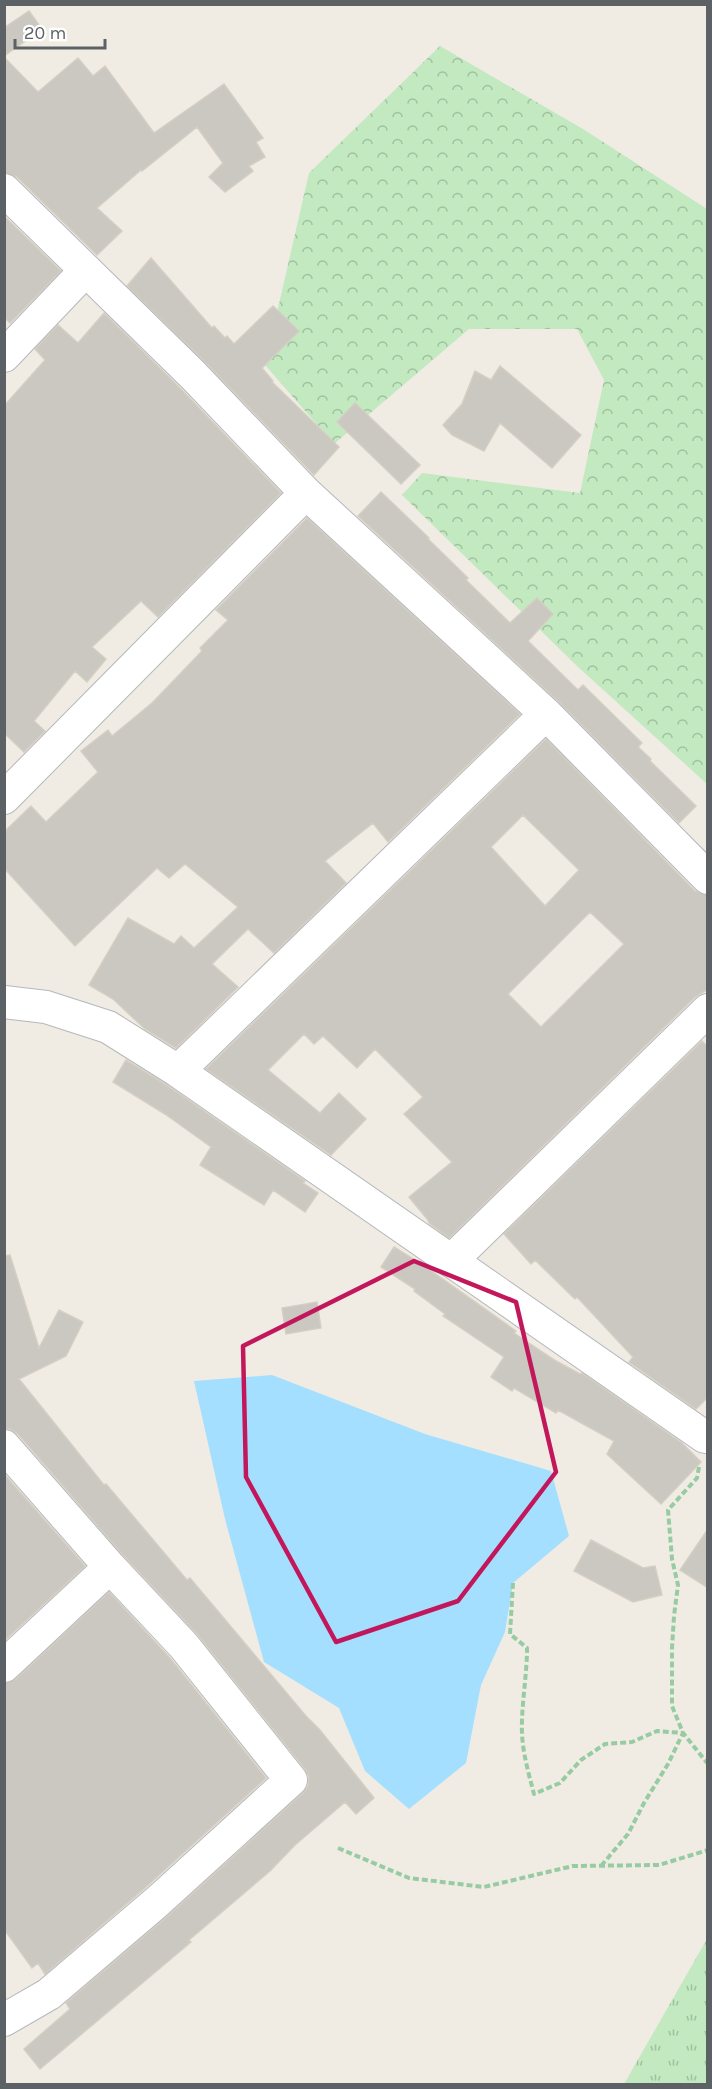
<svg xmlns="http://www.w3.org/2000/svg" width="712" height="2089" viewBox="0 0 712 2089" font-family="Karla,sans-serif">
<style>
.grass{fill:url(#grass-tufts)}
.forest{fill:url(#forest-crowns)}
.water{fill:#a5dfff}
.building{fill:#cbc7c1;stroke:#d5cec2;stroke-width:1.5;fill-rule:evenodd}
.lines{fill:none;stroke-linecap:round;stroke-linejoin:round}
.minor-casing{stroke:#b5b8bc;stroke-width:34}
.path{stroke:#97cba2;stroke-width:4;stroke-dasharray:6 3;stroke-linecap:butt}
.minor{stroke:#fff;stroke-width:32}
.marked{fill:none;stroke:#c2185b;stroke-width:4.5;stroke-linejoin:round}
</style>
<defs>
<pattern id="grass-tufts" width="24" height="20" patternUnits="userSpaceOnUse" patternTransform="scale(1.5)"><rect width="24" height="20" fill="#c2e9bf"/><path d="M3 7l-1-3M5 7V3M7 7l1-3M15 17l-1-3M17 17v-4M19 17l1-3" fill="none" stroke="#a1c09f"/></pattern>
<pattern id="forest-crowns" width="20" height="18" patternUnits="userSpaceOnUse" patternTransform="scale(1.5)"><rect width="20" height="18" fill="#c2e9bf"/><path d="M2 6a3 3 0 1 1 6 0M12 15a3 3 0 1 1 6 0" fill="none" stroke="#a1c09f"/></pattern>
</defs>
<rect width="100%" height="100%" fill="#f0ece4"/>
<!-- grass -->
<path class="grass" d="M 707,1939 L 707,2084 L 624,2084 Z"/>
<!-- forest -->
<path class="forest" d="M 440,46 L 583,129 L 707,209 L 707,784 L 578,667 L 402,495 L 422,473 L 580,493 L 604,380 L 577,329 L 469,329 L 334,444 L 265,365 L 309,173 Z"/>
<!-- water -->
<path class="water" d="M 272,1375 L 425,1434 L 551,1471 L 569,1536 L 513,1583 L 505,1632 L 481,1685 L 466,1763 L 409,1809 L 365,1771 L 339,1708 L 264,1662 L 225,1519 L 194,1381 Z"/>
<!-- building -->
<path class="building" d="M 29,11 L 42,29 L 4,56 L 4,28 Z
M 4,57 L 38,92 L 78,58 L 93,76 L 105,66 L 154,133 L 224,84 L 263,138 L 256,142 L 265,157 L 249,166 L 253,171 L 225,192 L 209,177 L 223,163 L 197,127 L 142,171 L 141,170 L 97,208 L 122,231 L 97,255 L 17,177 L 4,173 Z
M 4,216 L 61,271 L 10,323 L 4,317 Z
M 151,258 L 212,328 L 214,326 L 225,338 L 227,336 L 234,344 L 273,306 L 299,331 L 262,368 L 273,381 L 272,382 L 339,447 L 314,475 L 206,363 L 127,286 Z
M 104,313 L 180,388 L 281,493 L 158,617 L 141,601 L 92,647 L 106,659 L 87,682 L 75,671 L 34,721 L 45,731 L 24,752 L 4,733 L 4,406 L 45,360 L 35,349 L 58,325 L 78,343 Z
M 500,366 L 581,435 L 552,468 L 500,423 L 484,451 L 452,435 L 443,425 L 462,404 L 475,371 L 491,380 Z
M 355,403 L 420,465 L 401,484 L 337,422 Z
M 381,492 L 429,538 L 428,539 L 468,578 L 466,580 L 510,623 L 537,598 L 553,614 L 528,641 L 578,690 L 583,685 L 642,743 L 638,747 L 651,759 L 650,761 L 696,806 L 679,823 L 558,701 L 358,516 Z
M 307,518 L 520,714 L 388,842 L 373,823 L 325,861 L 346,883 L 274,953 L 248,929 L 212,964 L 238,987 L 176,1048 L 145,1029 L 113,999 L 89,985 L 128,918 L 174,944 L 181,936 L 194,948 L 238,907 L 185,864 L 169,878 L 157,868 L 75,946 L 4,868 L 4,832 L 31,806 L 46,822 L 98,772 L 81,751 L 108,730 L 112,736 L 152,703 L 202,651 L 200,648 L 228,620 L 216,610 Z
M 546,739 L 695,891 L 708,895 L 708,989 L 695,997 L 449,1238 L 429,1223 L 428,1220 L 409,1197 L 452,1162 L 404,1114 L 423,1097 L 375,1049 L 357,1068 L 323,1036 L 314,1044 L 304,1034 L 268,1070 L 320,1113 L 339,1093 L 366,1119 L 331,1155 L 206,1069 ZM 523,815 L 579,870 L 545,906 L 491,847 ZM 590,912 L 624,944 L 541,1027 L 508,994 Z
M 702,1041 L 708,1047 L 708,1397 L 696,1409 L 629,1362 L 633,1357 L 577,1297 L 575,1299 L 535,1260 L 531,1264 L 504,1234 Z
M 126,1060 L 168,1086 L 305,1181 L 303,1183 L 318,1193 L 305,1212 L 273,1190 L 264,1205 L 200,1165 L 211,1147 L 165,1114 L 113,1082 Z
M 394,1247 L 423,1265 L 516,1331 L 514,1333 L 556,1361 L 580,1374 L 582,1373 L 682,1443 L 701,1462 L 661,1504 L 607,1454 L 614,1441 L 558,1410 L 556,1413 L 514,1388 L 512,1391 L 491,1377 L 504,1357 L 443,1316 L 445,1314 L 414,1291 L 415,1289 L 381,1267 Z
M 10,1255 L 39,1348 L 59,1310 L 83,1322 L 66,1356 L 19,1379 L 104,1485 L 106,1484 L 187,1580 L 190,1578 L 306,1716 L 320,1730 L 374,1798 L 356,1814 L 345,1802 L 295,1845 L 270,1871 L 189,1940 L 191,1942 L 40,2069 L 24,2049 L 70,2009 L 66,2003 L 170,1914 L 303,1793 L 308,1786 L 309,1777 L 305,1769 L 198,1635 L 123,1555 L 18,1434 L 10,1429 L 4,1429 L 4,1256 Z
M 317,1302 L 321,1328 L 286,1334 L 282,1308 Z
M 4,1474 L 85,1566 L 4,1641 Z
M 708,1529 L 708,1588 L 680,1570 Z
M 591,1540 L 643,1568 L 655,1566 L 662,1595 L 633,1602 L 574,1571 Z
M 109,1592 L 170,1658 L 266,1778 L 146,1887 L 45,1974 L 38,1963 L 32,1968 L 4,1929 L 4,1683 L 16,1679 Z"/>
<g class="lines">
<!-- minor casing -->
<g class="minor-casing">
<path id="minor" d="M 4,190 L 193,375 L 306,493 L 546,714 L 708,878
M 4,356 L 86,270
M 4,798 L 306,493
M 4,1002 L 46,1007 L 108,1027 L 178,1071 L 705,1437 L 708,1435
M 178,1071 L 546,714
M 451,1261 L 708,1010
M 4,1446 L 110,1567 L 184,1646 L 291,1780 L 158,1901 L 49,1994 L 4,2020
M 4,1666 L 110,1567"/>
</g>
<!-- path -->
<path class="path" d="M 699,1467 L 697,1478 L 668,1510 L 672,1559 L 678,1585 L 674,1616 L 672,1648 L 672,1706 L 683,1733 L 708,1764
M 513,1583 L 510,1634 L 527,1648 C 527,1677 521,1705 522,1734 C 523,1754 529,1775 534,1794 L 560,1783 L 581,1760 L 605,1744 L 632,1742 L 657,1731 L 683,1733 L 668,1764 L 644,1803 L 628,1834 L 601,1866
M 338,1848 L 409,1878 L 484,1887 L 573,1866 L 659,1865 L 708,1850"/>
<!-- minor -->
<use href="#minor" class="minor"/>
</g>
<!-- marked area -->
<path class="marked" d="M 414,1261 L 516,1302 L 556,1472 L 458,1601 L 336,1642 L 246,1477 L 243,1346 Z"/>
<!-- border -->
<rect width="712" height="2089" fill="none" stroke="#5c6166" stroke-width="12"/>
<!-- scale -->
<path d="M15 39v9h90v-9" fill="none" stroke="#5c6166" stroke-width="3"/>
<text x="24" y="39" font-size="18" fill="#5c6166" stroke="#ffffff" stroke-width="4.5" paint-order="stroke">20 m</text>
</svg>
